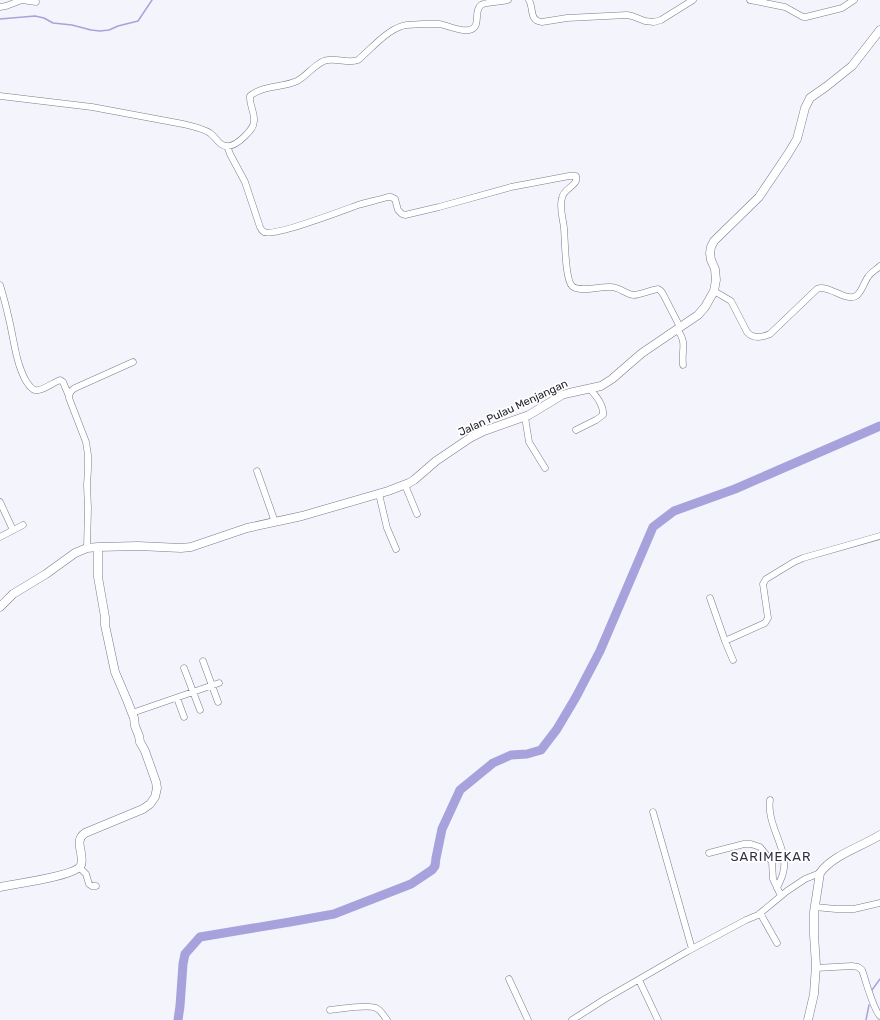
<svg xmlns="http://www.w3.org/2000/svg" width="880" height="1020" viewBox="0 0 880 1020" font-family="Rubik,sans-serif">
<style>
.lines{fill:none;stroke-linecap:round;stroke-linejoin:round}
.stream{stroke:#a7a2dc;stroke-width:1.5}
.river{stroke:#a7a2dc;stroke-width:9}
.minor-casing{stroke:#7b7a8e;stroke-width:7}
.tertiary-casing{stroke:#7b7a8e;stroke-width:9}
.minor{stroke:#fff;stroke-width:6}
.tertiary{stroke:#fff;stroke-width:8}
.labels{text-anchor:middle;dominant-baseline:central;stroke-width:3.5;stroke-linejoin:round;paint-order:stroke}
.street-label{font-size:11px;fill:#23232b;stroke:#fff}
.quarter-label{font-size:13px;letter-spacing:1px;fill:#313042;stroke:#fff}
</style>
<rect width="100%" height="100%" fill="#f4f4fd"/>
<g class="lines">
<!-- stream -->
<path class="stream" d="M 0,19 L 35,16 L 44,18 L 53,23 L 72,25 L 91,30 L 100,31 L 109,30 L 118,26 L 138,21 L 152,0
M 872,990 L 880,979
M 866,1020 L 869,1005"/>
<!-- river -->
<path class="river" d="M 178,1020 L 180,1006 L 183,964 L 185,954 L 200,937 L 290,922 L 334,914 L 411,884 L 432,870 L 435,866 L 436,858 L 442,829 L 460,790 L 493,763 L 511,755 L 527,754 L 541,750 L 557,729 L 576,697 L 600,651 L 653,527 L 674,511 L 735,489 L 880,426"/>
<!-- minor casing -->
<g class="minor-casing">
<path id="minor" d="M 529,0 C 534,9 529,21 542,22 L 567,18 L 627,15 L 632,16 L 645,21 L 654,22 L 661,20 L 693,0
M 750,0 L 785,7 L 803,17 L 806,17 L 842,8 L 854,0
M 0,7 L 6,6 L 22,0 L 36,2
M 0,96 L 92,107 L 183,124 C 192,126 202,128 210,133 C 214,136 217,141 221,144 C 229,150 239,142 245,136 C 249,132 254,127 254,121 C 255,112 249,105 250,96 C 263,85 282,88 297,81 C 307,76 317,61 328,60 C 338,58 348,64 358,60 C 371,49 386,31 402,26 C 409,24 416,25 423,24 C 428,24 433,24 439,24 C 447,25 460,32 469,30 C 482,28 473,11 481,5 C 485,2 502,2 508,0
M 227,146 L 230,154 L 245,182 L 260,227 C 261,229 262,231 264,232 C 274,237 344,210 358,205 C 368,202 378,200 388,197 L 391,197 L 395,199 L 398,210 L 402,214 L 405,215 L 439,207 L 511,187 L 569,176 L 576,176 C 579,186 563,188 562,198 C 559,208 563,218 564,228 C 565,239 565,279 572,286 C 579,293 601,286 611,287 C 620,287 626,295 634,295 C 639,295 651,290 658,289 L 661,291 L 663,294 L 680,327
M 0,285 C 3,295 6,305 8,315 C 14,338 15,361 26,381 C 28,384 31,389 35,390 C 41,392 54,382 60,380 L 63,382 L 69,396
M 714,291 L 731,301 L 747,332 C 753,339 761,338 770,334 L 817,289 C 829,284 845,302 856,296 C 862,292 864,282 868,277 C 871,272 876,270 880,266
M 677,329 C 688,344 681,349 683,365
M 525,417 L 529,442 L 545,468
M 576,430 L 596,420 L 603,415 C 604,405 596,396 590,389
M 257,471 L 275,522
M 405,485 L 417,514
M 379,494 L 387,528 L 396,549
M 0,502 L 13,530
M 0,537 L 23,525
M 87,548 L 88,508 L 87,485 L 88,469 L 88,455 L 86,442 L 69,398 C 69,393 71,390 75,388 L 133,362
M 710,598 L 725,641 L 733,660
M 725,641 L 765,623 L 768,618 L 763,584 L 766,579 L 794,562 L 803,558 L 880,536
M 203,661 L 218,702
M 184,668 L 200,710
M 177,698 L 184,717
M 132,713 L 219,683
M 770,800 C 766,825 790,851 783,873 C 782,878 779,883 777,888
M 653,812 L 692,949
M 709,853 L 744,844 L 751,844 L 760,847 L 772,862 L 773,879 L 781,896
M 80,868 L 86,874 L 89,884 L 92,886 L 96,886
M 815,907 L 836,909 L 854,909 L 880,903
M 760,913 L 777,943
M 816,968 L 852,966 L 858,967 L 862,970 C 866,981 873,1009 880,1016
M 509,979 L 528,1020
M 639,980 L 658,1020
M 330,1010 C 341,1009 367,1004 376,1008 C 381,1010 384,1016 387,1020
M 572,1020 L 605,999 L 688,951 L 746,920 L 758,915 L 787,891 L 805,879 L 820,873"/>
</g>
<!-- tertiary casing -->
<g class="tertiary-casing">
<path id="tertiary" d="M 0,607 L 13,594 L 46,574 L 75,553 L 87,548 L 98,547 L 138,546 L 181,548 L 191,547 L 247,528 L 302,516 L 388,491 L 409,483 L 414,480 L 436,461 L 470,438 L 484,431 L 529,415 L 562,395 L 569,393 L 601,386 L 612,379 L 642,353 L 698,315 L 705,307 L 714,291 L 716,280 L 715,269 L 711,260 L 710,253 L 711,247 L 714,241 L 759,197 L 788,154 L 797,139 L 805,108 L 810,98 L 827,86 L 852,66 L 880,30
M 0,887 C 13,884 77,876 81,865 C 85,854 73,841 85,833 L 143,809 L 150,804 L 155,797 L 157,788 L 156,782 L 145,751 L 140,742 L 139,736 L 135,726 L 134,718 L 127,700 L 115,672 L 105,625 L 105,617 L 98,577 L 98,547
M 808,1020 L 814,994 L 816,965 L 814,935 L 814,912 L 820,873 C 833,855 861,847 880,835"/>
</g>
<!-- minor -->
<use href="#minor" class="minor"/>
<!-- tertiary -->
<use href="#tertiary" class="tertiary"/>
</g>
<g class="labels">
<!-- street labels -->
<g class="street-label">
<text transform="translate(513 408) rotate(-25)">Jalan Pulau Menjangan</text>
</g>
<!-- quarter labels -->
<g class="quarter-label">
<text x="771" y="856">SARIMEKAR</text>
</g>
</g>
</svg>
